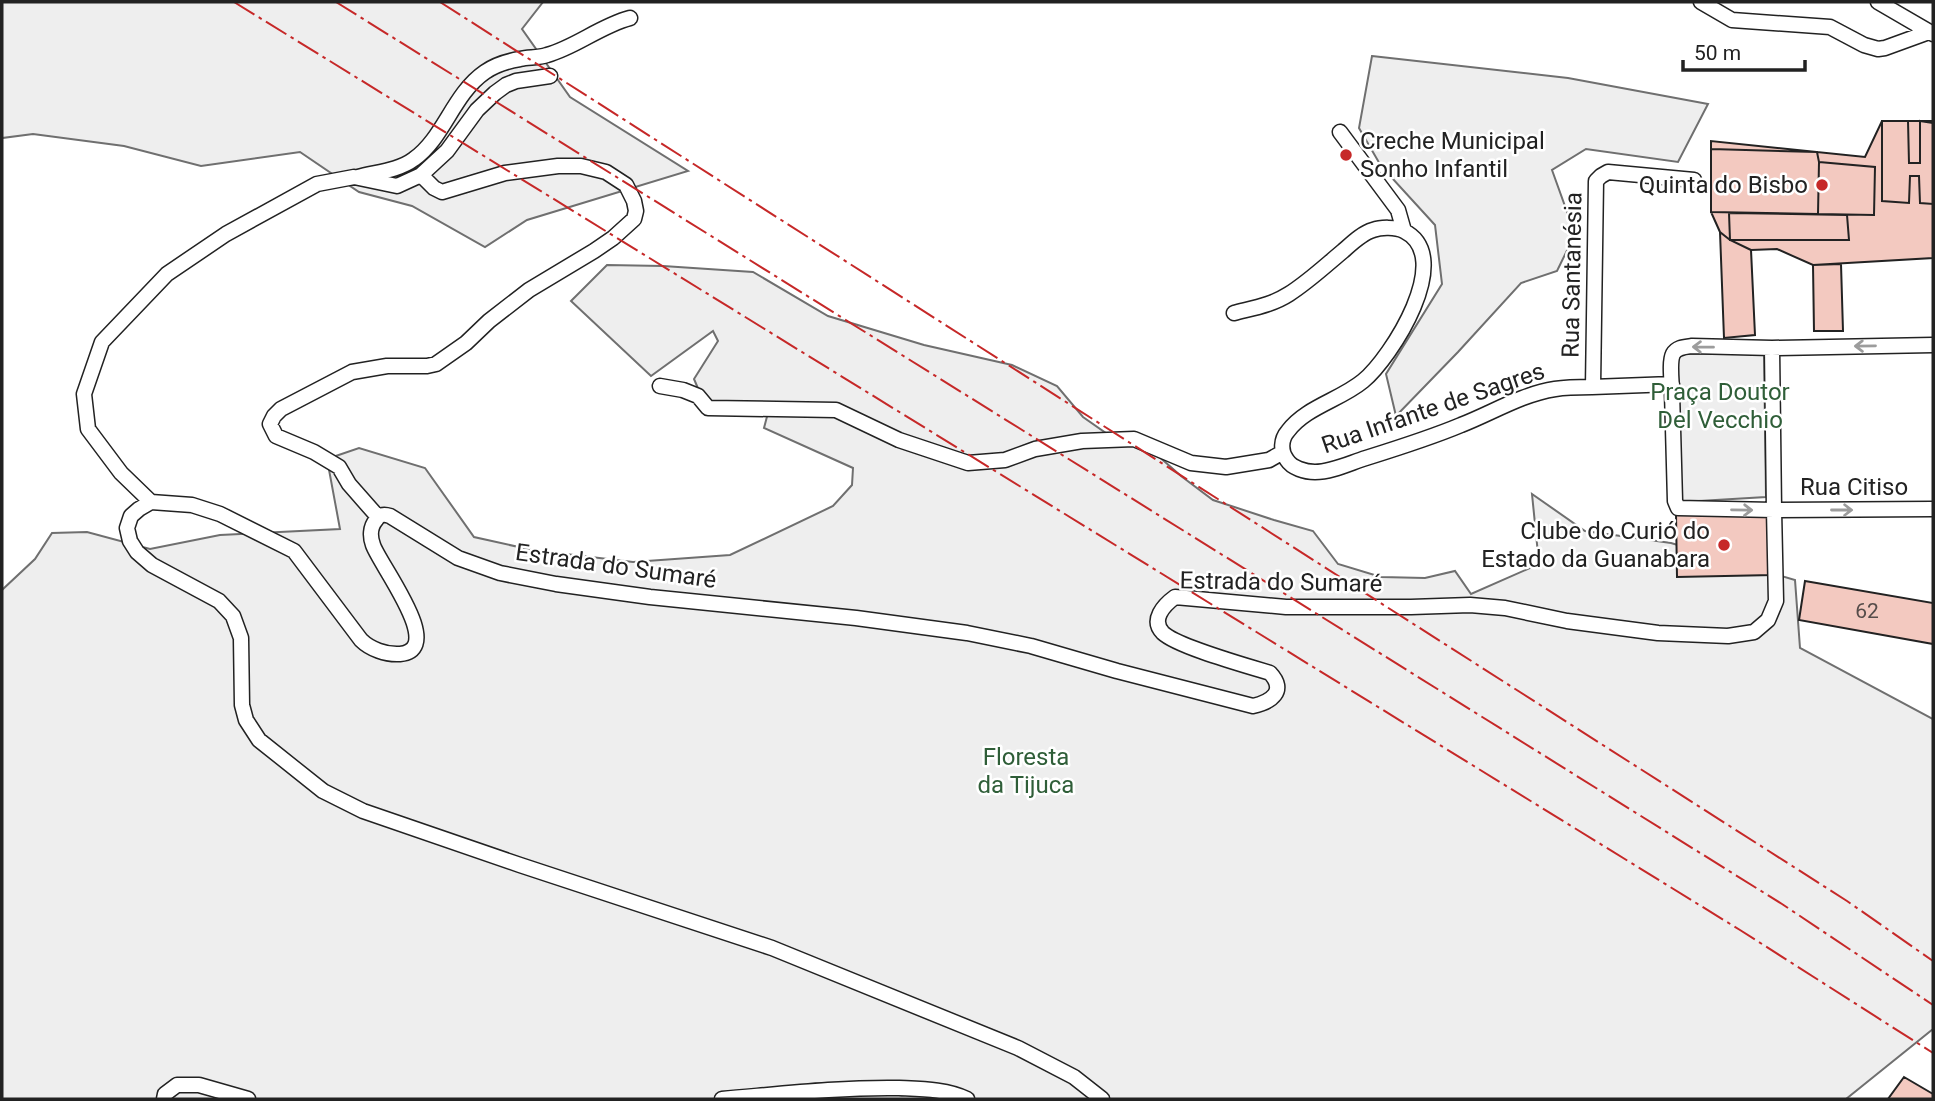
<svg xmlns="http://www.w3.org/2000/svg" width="1935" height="1101" viewBox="0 0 1935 1101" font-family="Roboto,sans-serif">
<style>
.green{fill:#eee;stroke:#6f6f6f;stroke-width:2}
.building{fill:#f3c9c0;stroke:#222;stroke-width:2}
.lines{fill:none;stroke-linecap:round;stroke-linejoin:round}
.minor-casing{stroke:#222;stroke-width:17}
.minor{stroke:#fff;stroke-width:14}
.power{stroke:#c62828;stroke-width:2;stroke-dasharray:24 5 3.5 5;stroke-linecap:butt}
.oneway{stroke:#9c9c9c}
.poi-dot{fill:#c62828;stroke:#fff;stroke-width:2.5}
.labels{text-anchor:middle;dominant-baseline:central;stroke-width:5;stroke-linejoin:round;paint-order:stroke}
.number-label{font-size:21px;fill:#564c4a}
.poi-label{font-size:24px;fill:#222;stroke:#fff;text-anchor:end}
.street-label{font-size:24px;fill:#222;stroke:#fff}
.park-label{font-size:24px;fill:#2f5e38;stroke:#fff}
</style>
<rect width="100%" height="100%" fill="#fff"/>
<!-- green -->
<path class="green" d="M 2,2 L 543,2 L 522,29 L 570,97 L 688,171 L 527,220 L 485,247 L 412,206 L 359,192 L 300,152 L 201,166 L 124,146 L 33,134 L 2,138 Z
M 1372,56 L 1568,78 L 1708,104 L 1678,162 L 1586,149 L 1552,170 L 1575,234 L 1557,271 L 1521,283 L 1458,352 L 1396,416 L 1386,374 L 1442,284 L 1435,225 L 1381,166 L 1359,128 Z
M 607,265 L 663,266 L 753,272 L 828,316 L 924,345 L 1012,365 L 1057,386 L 1083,417 L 1116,440 L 1148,447 L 1181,476 L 1213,500 L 1274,520 L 1313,531 L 1338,564 L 1381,577 L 1425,578 L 1455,571 L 1471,594 L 1539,564 L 1532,494 L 1585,531 L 1671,543 L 1795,580 L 1800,648 L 1933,719 L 1933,1029 L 1846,1099 L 2,1099 L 2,590 L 35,559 L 52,533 L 87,532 L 150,549 L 220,535 L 340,529 L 327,459 L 359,448 L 425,468 L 474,537 L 532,550 L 633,562 L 730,555 L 833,506 L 852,485 L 853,468 L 764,428 L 769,409 L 705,405 L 694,379 L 718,341 L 713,331 L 651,376 L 571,301 Z
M 1764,353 L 1766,497 L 1682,502 L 1676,457 L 1676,354 Z"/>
<!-- building -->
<path class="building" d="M 1882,121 L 1933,121 L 1933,258 L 1813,265 L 1777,249 L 1751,250 L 1730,240 L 1720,232 L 1711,212 L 1711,141 L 1865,157 Z
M 1882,121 L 1908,121 L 1909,163 L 1920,163 L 1920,121 L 1933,123 L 1933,204 L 1920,203 L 1919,176 L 1910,176 L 1909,203 L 1882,201 Z
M 1711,149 L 1817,152 L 1819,162 L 1818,214 L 1711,212 Z
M 1819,162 L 1875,167 L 1874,215 L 1818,214 Z
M 1729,213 L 1847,215 L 1849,240 L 1730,240 Z
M 1720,232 L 1730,240 L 1751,250 L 1755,335 L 1724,338 Z
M 1841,264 L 1843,331 L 1814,331 L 1813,265 Z
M 1768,511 L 1773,575 L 1677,577 L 1676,514 Z
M 1805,581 L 1933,603 L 1933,644 L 1799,620 Z
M 1904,1077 L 1933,1094 L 1933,1099 L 1888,1099 Z"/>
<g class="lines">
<!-- minor casing -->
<g class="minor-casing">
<path id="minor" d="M 1701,2 L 1732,20 L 1830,27 L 1864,45 L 1878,49 L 1885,48 L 1929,32
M 1878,2 L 1933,34
M 1340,132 L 1398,210 L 1404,231
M 358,177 C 376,172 398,171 414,159 C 444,138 453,94 485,72 C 495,65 508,61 520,59 C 529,57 538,58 547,55 C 576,47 600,26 630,18
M 1234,313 C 1253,308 1272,305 1289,294 C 1308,282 1325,266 1343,251 C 1351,244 1362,233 1373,230 C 1381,227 1396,227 1404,231 C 1456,257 1391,358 1363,381 C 1340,400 1306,407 1288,431 C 1281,439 1280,451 1287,460 C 1292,468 1305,472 1315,472 C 1332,472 1350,463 1366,458 C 1398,448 1430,438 1461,425 C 1492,413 1522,394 1555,389 C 1567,387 1580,387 1592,387 C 1619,386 1645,385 1672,384
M 1772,348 L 1774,510 L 1678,508 L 1675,501 C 1674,465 1673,429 1672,392 C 1672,383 1669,362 1673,354 C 1677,347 1685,347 1692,346 L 1772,348 L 1933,345
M 660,386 L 683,390 L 698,396 L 708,408 L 836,410 L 899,440 L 968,463 L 1005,460 L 1035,449 L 1082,441 L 1134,439 L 1191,463 L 1226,467 L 1269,460 L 1283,452
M 1593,387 L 1596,181 L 1601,176 L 1608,172 L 1694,180
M 151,502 L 121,473 L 88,429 L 84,394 L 102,342 L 167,274 L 226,234 L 317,184 L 354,177 L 397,186 L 421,175 L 447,151 L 477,110 L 495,93 L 506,85 L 516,81 L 550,76
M 378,517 L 349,484 L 339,467 L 314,452 L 276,436 L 270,424 L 274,416 L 281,409 L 352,372 L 387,366 L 427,366 L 436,364 L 466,343 L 489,321 L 529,290 L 594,251 L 613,238 L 634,219 L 636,211 L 634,201 L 626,185 L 606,172 L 581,166 L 558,166 L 505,173 L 442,192 L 434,188 L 421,175
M 164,1099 L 165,1094 L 177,1085 L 199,1085 L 248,1099
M 722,1099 C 781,1094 840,1087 899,1088 C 921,1089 947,1089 967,1099
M 1102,1099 L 1074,1077 L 1018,1048 L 772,948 L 520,865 L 363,811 L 323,791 L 259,740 L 246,720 L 242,705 L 241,638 L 233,616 L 219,601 L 152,565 L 137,552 L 130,541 L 127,528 L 131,516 L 139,509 L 151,502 L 192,505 L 220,514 L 294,551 L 361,640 C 370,649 386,655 400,654 C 447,650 379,564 373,545 C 370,537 370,527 376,520 C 380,514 384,514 390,516 L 458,558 L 500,573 L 556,584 L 650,597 L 856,618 L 967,633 L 1031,646 L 1117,671 L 1253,706 C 1271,702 1287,691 1270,673 C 1248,666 1178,647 1163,633 C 1150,620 1164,605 1175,597 L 1286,607 L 1411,607 L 1470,605 L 1505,608 L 1567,621 L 1658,633 L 1728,636 L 1754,632 L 1768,620 L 1776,601 L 1774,510 L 1933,509"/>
</g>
<!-- minor -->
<use href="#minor" class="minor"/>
<!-- power -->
<path class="power" d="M 234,2 L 1740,930 L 1933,1053
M 336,2 L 1782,904 L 1933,1005
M 440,2 L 1847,901 L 1933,961"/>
</g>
<!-- one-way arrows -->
<defs><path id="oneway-shaft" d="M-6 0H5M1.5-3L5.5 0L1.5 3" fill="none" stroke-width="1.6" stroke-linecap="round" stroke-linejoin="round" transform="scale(1.75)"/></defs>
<g class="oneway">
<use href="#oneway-shaft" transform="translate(1865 346) rotate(179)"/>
<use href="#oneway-shaft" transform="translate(1703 347) rotate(-179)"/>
<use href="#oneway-shaft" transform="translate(1742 510) rotate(1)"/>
<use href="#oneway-shaft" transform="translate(1842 510)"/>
</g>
<!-- markers -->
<g class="poi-dot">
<circle cx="1346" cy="155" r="7"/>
<circle cx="1822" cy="185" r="7"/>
<circle cx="1724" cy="545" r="7"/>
</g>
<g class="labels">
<!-- number labels -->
<g class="number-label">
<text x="1867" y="611">62</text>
</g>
<!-- poi labels -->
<g class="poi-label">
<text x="1360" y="141" text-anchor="start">Creche Municipal<tspan x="1360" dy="28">Sonho Infantil</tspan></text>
<text x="1808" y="185">Quinta do Bisbo</text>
<text x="1710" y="531">Clube do Curió do<tspan x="1710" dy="28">Estado da Guanabara</tspan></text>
</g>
<!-- street labels -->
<g class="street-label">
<text transform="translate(1572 275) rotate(-89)">Rua Santanésia</text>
<text transform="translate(1433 408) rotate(-19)">Rua Infante de Sagres</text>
<text x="1854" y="487">Rua Citiso</text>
<text transform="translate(616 566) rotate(8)">Estrada do Sumaré</text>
<text transform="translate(1281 582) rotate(1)">Estrada do Sumaré</text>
</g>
<!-- park labels -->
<g class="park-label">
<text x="1720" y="392">Praça Doutor<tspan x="1720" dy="28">Del Vecchio</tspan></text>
<text x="1026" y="757">Floresta<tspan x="1026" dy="28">da Tijuca</tspan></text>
</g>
</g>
<!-- border -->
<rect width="1935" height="1101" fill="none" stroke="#222222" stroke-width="7"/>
<!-- scale -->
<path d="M1683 60v10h122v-10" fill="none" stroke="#222222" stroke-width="3.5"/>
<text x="1694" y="60" font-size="21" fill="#222222" stroke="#ffffff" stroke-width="5" paint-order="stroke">50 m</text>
</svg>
